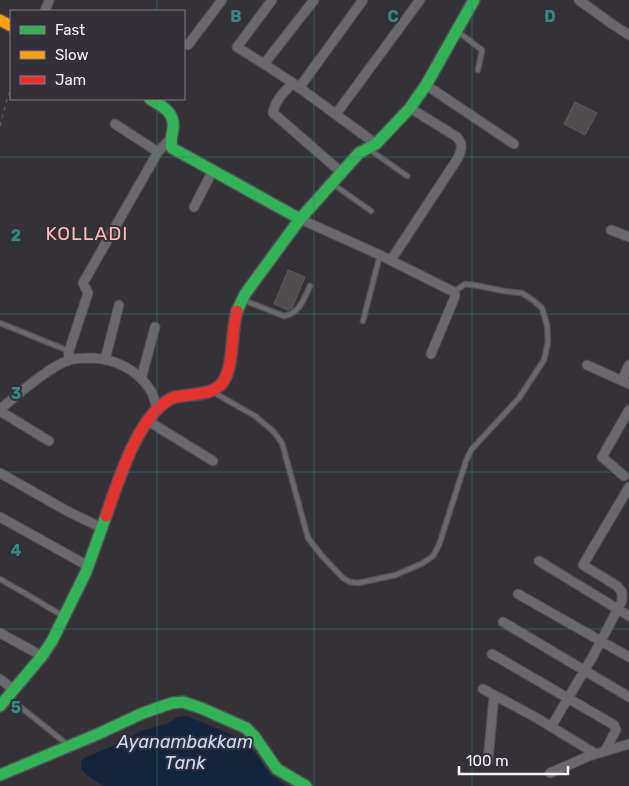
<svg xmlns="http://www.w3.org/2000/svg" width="629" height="786" viewBox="0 0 629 786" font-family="Rubik,sans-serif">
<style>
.water{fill:#13243b}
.building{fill:#504d4f;stroke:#5e5b5c}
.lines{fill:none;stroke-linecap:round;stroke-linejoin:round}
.lane-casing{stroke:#504e53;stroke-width:7}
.street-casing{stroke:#504e53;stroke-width:11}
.fast-casing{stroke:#504e53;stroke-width:14}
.slow-casing{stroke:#504e53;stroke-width:14}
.jam-casing{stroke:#504e53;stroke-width:14}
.path{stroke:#69686b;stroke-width:1;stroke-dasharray:4 4;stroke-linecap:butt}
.lane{stroke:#6a686c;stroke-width:4.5}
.street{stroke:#6a686c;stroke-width:9}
.fast{stroke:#30b455;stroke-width:11}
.slow{stroke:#ff9f0a;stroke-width:11}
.jam{stroke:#e5322d;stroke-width:11}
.grid{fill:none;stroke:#328983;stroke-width:1;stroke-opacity:0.55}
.labels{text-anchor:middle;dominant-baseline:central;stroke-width:4;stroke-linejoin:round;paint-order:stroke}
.water-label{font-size:18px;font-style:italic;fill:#c6defc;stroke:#343039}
.quarter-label{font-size:19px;letter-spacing:1px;fill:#fdb9b4;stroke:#343039}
.grid-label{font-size:16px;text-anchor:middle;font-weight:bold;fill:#328983;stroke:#343039;stroke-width:4;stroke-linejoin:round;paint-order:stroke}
</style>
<rect width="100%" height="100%" fill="#343237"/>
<!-- water -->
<path class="water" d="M 187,716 L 235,736 L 247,744 L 253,750 L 270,774 L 285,786 L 105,786 C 96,782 87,776 81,769 L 81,762 L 84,758 L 122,742 L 141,731 L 166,724 L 178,717 Z"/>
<!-- building -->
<path class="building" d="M 575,102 L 597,113 L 585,135 L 564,124 Z
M 288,270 L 305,277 L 292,308 L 288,310 L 274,304 Z"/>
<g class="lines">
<!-- lane casing -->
<g class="lane-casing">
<path id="lane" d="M 457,31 L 482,50 L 478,70
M 369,149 L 407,176
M 333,184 L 371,211
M 243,300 L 284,316 C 300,313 304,299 310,286
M 363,321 L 380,255
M 0,323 L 69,351
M 213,392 L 255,416 L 273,431 L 282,443 L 308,538 L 322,556 L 343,578 L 350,582 L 358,583 L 396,575 L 423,563 L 433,556 L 439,545 L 466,461 L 471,450 L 519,398 L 544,360 L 548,342 L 547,325 L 542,308 L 534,301 L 522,293 L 504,291 L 474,285 L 465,284 L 454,292
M 0,579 L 38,601 L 63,616
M 8,697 L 68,745"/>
</g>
<!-- street casing -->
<g class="street-casing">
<path id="street" d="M 314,0 L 264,64 L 293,83 L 376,144
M 579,0 L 612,24 L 629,35
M 45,11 L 49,0
M 188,45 L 222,0
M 264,64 L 237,47 L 272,0
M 293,83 C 284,92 275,100 273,113 L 341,172
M 426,85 L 514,144
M 299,88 L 363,0
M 336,114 L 420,0
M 115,124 L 158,152
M 194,207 L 213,170
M 300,219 L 380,255 L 454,292 L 455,295 L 454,299 L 431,354
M 611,230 L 629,237
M 391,260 L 458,158 C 462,149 463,144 457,137 L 410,108
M 105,360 L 119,305
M 68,361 L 69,351 L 88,293 L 83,283 L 158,152 L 170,139
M 587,365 L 629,384
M 141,379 L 155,327
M 622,380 L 629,365
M 0,409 C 19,394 47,368 69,360 C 76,358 85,358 92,358 C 116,359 138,370 151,391 C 154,396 155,403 157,409
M 0,411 L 49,441
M 148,421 L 213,461
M 0,473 L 67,511 L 102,528
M 624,476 L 602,457 L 629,410
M 0,517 L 88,566
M 539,561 L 629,616
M 518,594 L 629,657
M 503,622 L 629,697
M 0,633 L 42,656
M 492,654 L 614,725 L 616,730 L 605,751
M 0,679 L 14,690
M 483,689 L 535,717 L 596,754
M 551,727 L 593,656 L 622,601 L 622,592 L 617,586 L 583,565 L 629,487
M 488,761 L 494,695
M 550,773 L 589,756 L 629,744"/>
</g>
<!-- fast casing -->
<g class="fast-casing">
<path id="fast" d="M 150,99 C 162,106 175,112 173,128 C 172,136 170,140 172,148 L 300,219
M 237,311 L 245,294 L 300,219 L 359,153 L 376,144 L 410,108 L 426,85 L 474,0
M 0,706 L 42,656 L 52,641 L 86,572 L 106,516
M 0,775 L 98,734 L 143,713 L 172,703 L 183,702 L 201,708 L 246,728 L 254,736 L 277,769 L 306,786"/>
</g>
<!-- slow casing -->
<g class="slow-casing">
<path id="slow" d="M 0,20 L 11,26"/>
</g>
<!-- jam casing -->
<g class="jam-casing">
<path id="jam" d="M 106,516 C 118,482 135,426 163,404 C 166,402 169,399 172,398 C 188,393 212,397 223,382 C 234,366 231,331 237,311"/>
</g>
<!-- path -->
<path class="path" d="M 0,126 L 6,103 L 11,88"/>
<!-- lane -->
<use href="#lane" class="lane"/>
<!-- street -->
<use href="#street" class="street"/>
<!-- fast -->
<use href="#fast" class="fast"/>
<!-- slow -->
<use href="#slow" class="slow"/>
<!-- jam -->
<use href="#jam" class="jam"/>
</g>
<!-- grid -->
<path class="grid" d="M 157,0 L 157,11M 314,0 L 314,786M 472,0 L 472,786M 157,99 L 157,786M 0,157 L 629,157M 0,314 L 629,314M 0,472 L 629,472M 0,629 L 629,629"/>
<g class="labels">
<!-- water labels -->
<g class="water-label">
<text x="185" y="742">Ayanambakkam<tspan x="185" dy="21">Tank</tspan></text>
</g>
<!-- quarter labels -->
<g class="quarter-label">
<text x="87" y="233">KOLLADI</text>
</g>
</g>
<g class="grid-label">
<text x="236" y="22">B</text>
<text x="393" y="22">C</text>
<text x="550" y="22">D</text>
<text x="16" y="241">2</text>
<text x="16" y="399">3</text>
<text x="16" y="556">4</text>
<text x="16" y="713">5</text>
</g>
<!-- legend -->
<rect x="10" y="10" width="175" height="90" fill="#343039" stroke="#827e86"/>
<rect x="20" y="26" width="25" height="8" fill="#30b455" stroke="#827e86"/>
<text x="55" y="35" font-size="15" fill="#f6f3f9">Fast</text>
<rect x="20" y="51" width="25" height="8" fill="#ff9f0a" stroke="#827e86"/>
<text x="55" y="60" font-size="15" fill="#f6f3f9">Slow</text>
<rect x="20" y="76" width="25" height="8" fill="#e5322d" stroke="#827e86"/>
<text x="55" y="85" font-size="15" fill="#f6f3f9">Jam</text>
<!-- scale -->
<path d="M459 766v8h109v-8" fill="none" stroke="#f6f3f9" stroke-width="2.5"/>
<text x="466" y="766" font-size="15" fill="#f6f3f9" stroke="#343039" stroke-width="4" paint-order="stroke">100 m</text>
</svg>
